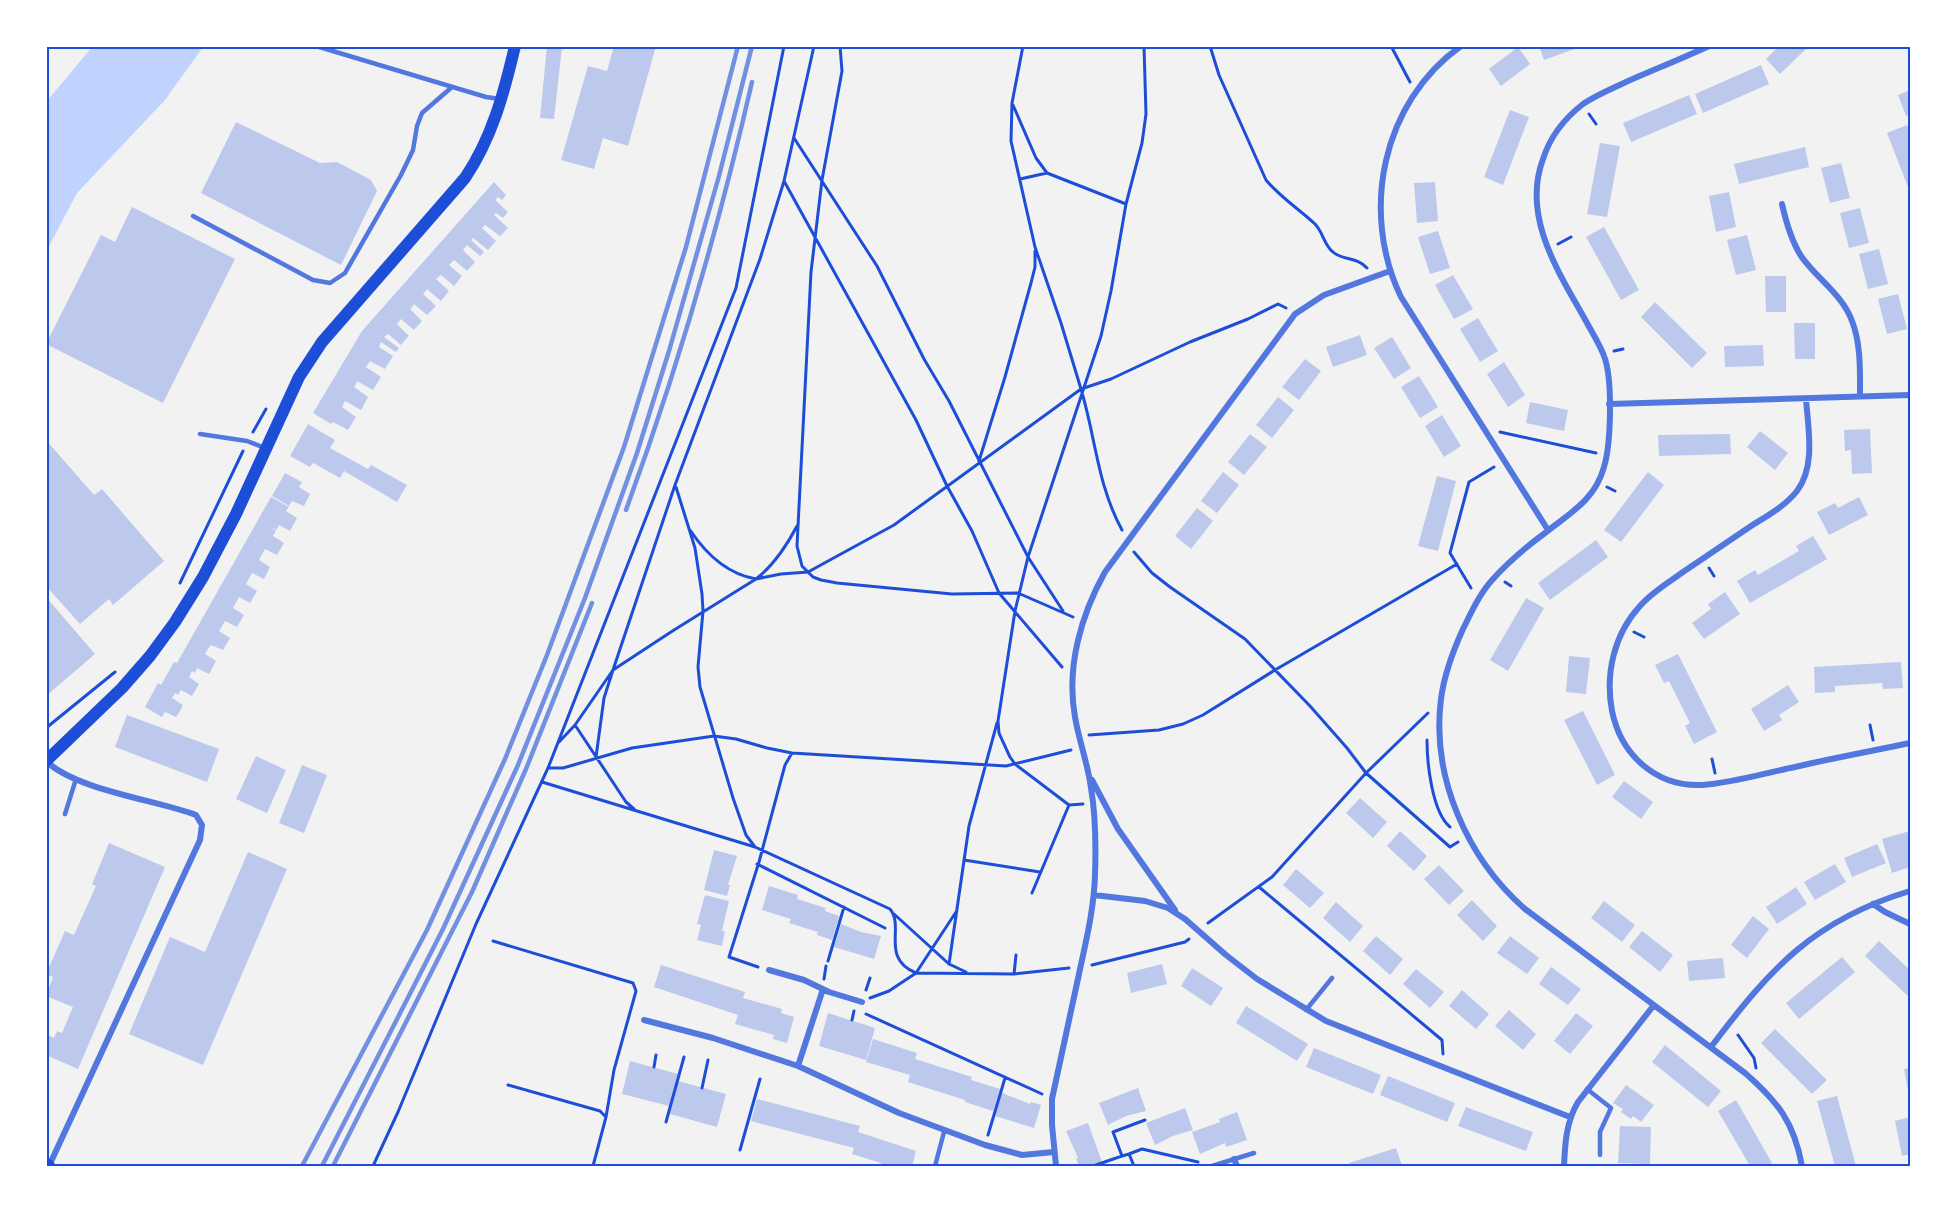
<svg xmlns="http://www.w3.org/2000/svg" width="1957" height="1213" viewBox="0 0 1957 1213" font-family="Barlow,sans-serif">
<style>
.water{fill:#bfd3fe}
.building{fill:#bdc9ec}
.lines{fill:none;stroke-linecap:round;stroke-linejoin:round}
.path{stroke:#1d4ed8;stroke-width:3}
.service{stroke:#5277de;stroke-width:4.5}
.minor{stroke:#5277de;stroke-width:6}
.secondary{stroke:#1d4ed8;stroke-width:12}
.primary{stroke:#1d4ed8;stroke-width:14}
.rail{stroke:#7290e2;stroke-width:4.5}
.neatline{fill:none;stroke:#1d4ed8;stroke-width:2}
</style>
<rect width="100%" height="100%" fill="#f2f2f2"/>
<!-- water -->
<path class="water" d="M 92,47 L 203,47 L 165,100 L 77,193 L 47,250 L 47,101 Z"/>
<!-- building -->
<path class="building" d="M 547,46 L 562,47 L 554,119 L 540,118 Z
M 614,46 L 656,46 L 628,146 L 603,138 L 594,169 L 561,160 L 588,66 L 607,71 Z
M 1539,46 L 1580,46 L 1580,47 L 1544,60 Z
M 1809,46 L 1780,74 L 1766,59 L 1779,46 Z
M 1518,47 L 1530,64 L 1501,86 L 1489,69 Z
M 1761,65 L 1769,84 L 1703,113 L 1695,94 Z
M 1910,90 L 1910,114 L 1906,116 L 1898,95 Z
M 1689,95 L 1697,114 L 1631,142 L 1623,123 Z
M 1510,110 L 1529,117 L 1503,185 L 1484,177 Z
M 236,122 L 320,163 L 337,162 L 371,180 L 377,191 L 341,265 L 201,193 Z
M 1907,125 L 1910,133 L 1910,192 L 1887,133 Z
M 1600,143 L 1620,146 L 1607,217 L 1587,214 Z
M 1805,147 L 1809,167 L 1739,184 L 1734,164 Z
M 1841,163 L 1850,198 L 1830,203 L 1821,168 Z
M 494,182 L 506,195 L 502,200 L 498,197 L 495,200 L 508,212 L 503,218 L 496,213 L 494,215 L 508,228 L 500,236 L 485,225 L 482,228 L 496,241 L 488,250 L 473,238 L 471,240 L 484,252 L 480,256 L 467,245 L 463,250 L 475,262 L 467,271 L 454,260 L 449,265 L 462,276 L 454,286 L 441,275 L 436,279 L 449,291 L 441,301 L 427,289 L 423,294 L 436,306 L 427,315 L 414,304 L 412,307 L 410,309 L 422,321 L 414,330 L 401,319 L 397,324 L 409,336 L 405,340 L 401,345 L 388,334 L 384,337 L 399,348 L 396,352 L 381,342 L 379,347 L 393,356 L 385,369 L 370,361 L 366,367 L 381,377 L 373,390 L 357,381 L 356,384 L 354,387 L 368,397 L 361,410 L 345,401 L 342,407 L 356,417 L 348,430 L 333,422 L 331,424 L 313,413 L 362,331 Z
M 1435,182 L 1438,221 L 1417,223 L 1414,183 Z
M 1729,192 L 1736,227 L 1716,232 L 1709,196 Z
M 132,207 L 235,259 L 163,403 L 46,344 L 101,235 L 115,242 Z
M 1860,208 L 1869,243 L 1849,248 L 1840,213 Z
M 1604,227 L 1639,290 L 1621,300 L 1586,237 Z
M 1438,231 L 1450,268 L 1430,274 L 1418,237 Z
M 1747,235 L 1756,270 L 1736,275 L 1727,240 Z
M 1879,249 L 1888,284 L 1868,289 L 1859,254 Z
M 1453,275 L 1473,309 L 1454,319 L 1435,285 Z
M 1765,276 L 1786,276 L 1786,312 L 1766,312 Z
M 1898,294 L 1907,329 L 1887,334 L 1878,299 Z
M 1655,302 L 1707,353 L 1692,368 L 1641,317 Z
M 1478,318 L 1498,351 L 1480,362 L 1460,329 Z
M 1794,323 L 1815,323 L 1815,359 L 1795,359 Z
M 1360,335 L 1367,355 L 1333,367 L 1326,347 Z
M 1392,337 L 1411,368 L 1394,379 L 1374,348 Z
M 1763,345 L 1764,366 L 1725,367 L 1724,346 Z
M 1305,359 L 1321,371 L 1299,400 L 1282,387 Z
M 1504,362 L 1525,395 L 1508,407 L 1487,374 Z
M 1419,376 L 1438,407 L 1420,418 L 1401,387 Z
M 1278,397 L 1294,410 L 1272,438 L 1256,425 Z
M 1530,402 L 1568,410 L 1564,431 L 1526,423 Z
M 1442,415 L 1461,446 L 1444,457 L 1425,426 Z
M 308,424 L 335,440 L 330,448 L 368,469 L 371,465 L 407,485 L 397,502 L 344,471 L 340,478 L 313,463 L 310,467 L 290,456 Z
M 1870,429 L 1872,473 L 1852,474 L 1851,450 L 1845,451 L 1844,430 Z
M 1760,431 L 1788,453 L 1775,470 L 1747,447 Z
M 1250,434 L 1267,447 L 1244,475 L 1228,462 Z
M 1730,434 L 1731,454 L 1659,456 L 1658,435 Z
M 46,440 L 94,495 L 102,489 L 164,561 L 113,605 L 109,599 L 80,624 L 46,586 Z
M 1223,472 L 1239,485 L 1217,513 L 1201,501 Z
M 1648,472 L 1664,485 L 1621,542 L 1604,530 Z
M 285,473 L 302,482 L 299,487 L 310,494 L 304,506 L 292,501 L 289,506 L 272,496 Z
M 1437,476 L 1456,481 L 1438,551 L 1418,546 Z
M 271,497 L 289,507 L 286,511 L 297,518 L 290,531 L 279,525 L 276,530 L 269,526 L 276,531 L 273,536 L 284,543 L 277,555 L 265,549 L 259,560 L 270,567 L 264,579 L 252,573 L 246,584 L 257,591 L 250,603 L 239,597 L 233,608 L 244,615 L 237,627 L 225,621 L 219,631 L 230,638 L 223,650 L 211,645 L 208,649 L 205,654 L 216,661 L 209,674 L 197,668 L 195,673 L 192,671 L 189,677 L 199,684 L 192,696 L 181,690 L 178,695 L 175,693 L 172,698 L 183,705 L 180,711 L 176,717 L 165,712 L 162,717 L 145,707 L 158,683 L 161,685 L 174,662 L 177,663 Z
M 1859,497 L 1868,515 L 1829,535 L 1817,512 L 1835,503 L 1838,508 Z
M 1197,508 L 1213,521 L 1191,549 L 1175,536 Z
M 1813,536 L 1827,559 L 1750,603 L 1737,581 L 1755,570 L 1758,575 L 1799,551 L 1796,546 Z
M 1596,540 L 1608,557 L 1550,600 L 1538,583 Z
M 1725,592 L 1740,614 L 1704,639 L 1692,623 L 1711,609 L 1708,604 Z
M 46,597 L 95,654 L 46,696 Z
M 1526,598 L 1544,608 L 1508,671 L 1490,660 Z
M 1678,654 L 1717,732 L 1694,744 L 1685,726 L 1690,723 L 1669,681 L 1664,683 L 1655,665 Z
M 1569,656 L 1590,658 L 1586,694 L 1566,692 Z
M 1901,662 L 1903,688 L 1883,689 L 1882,683 L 1835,686 L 1835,692 L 1815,693 L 1814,667 Z
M 1788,685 L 1799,702 L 1779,715 L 1782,720 L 1764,731 L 1751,709 Z
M 1583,711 L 1615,775 L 1597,785 L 1564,720 Z
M 127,715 L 219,749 L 207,782 L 115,747 Z
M 256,756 L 286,770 L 267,813 L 236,799 Z
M 302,765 L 327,775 L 304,833 L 279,823 Z
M 1624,781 L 1653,802 L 1641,819 L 1612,797 Z
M 1360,798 L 1387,822 L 1373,838 L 1346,813 Z
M 1400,831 L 1427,856 L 1414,871 L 1387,846 Z
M 1910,831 L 1910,867 L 1892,873 L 1882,839 Z
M 109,843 L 165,867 L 78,1069 L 46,1055 L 48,1035 L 54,1038 L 57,1031 L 62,1033 L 73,1007 L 46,996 L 53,977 L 46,974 L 65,931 L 74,935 L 96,886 L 92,884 Z
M 1877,844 L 1886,863 L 1852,877 L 1844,858 Z
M 714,850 L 737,856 L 728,885 L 730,885 L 727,896 L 704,890 Z
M 248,852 L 287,869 L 203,1065 L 129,1034 L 170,937 L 205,952 Z
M 1835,864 L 1846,882 L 1815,900 L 1804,882 Z
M 1439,865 L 1464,891 L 1449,905 L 1424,879 Z
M 1296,869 L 1324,893 L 1310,908 L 1283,885 Z
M 769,886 L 798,895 L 797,899 L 826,908 L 825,911 L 839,916 L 832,940 L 817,935 L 818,932 L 789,923 L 791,919 L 762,910 Z
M 1796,887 L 1807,904 L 1777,924 L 1766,907 Z
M 705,895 L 729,901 L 722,931 L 725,931 L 722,946 L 697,940 L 701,925 L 697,924 Z
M 1472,900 L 1497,926 L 1483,941 L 1457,915 Z
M 1604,901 L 1635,925 L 1622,942 L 1591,918 Z
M 1336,902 L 1363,926 L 1350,942 L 1323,918 Z
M 1753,916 L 1769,929 L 1747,958 L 1731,945 Z
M 841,924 L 861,932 L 881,936 L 874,959 L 834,947 Z
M 1642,931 L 1673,955 L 1660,972 L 1629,947 Z
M 1376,936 L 1403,959 L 1390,975 L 1363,951 Z
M 1510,936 L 1539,958 L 1527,974 L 1497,953 Z
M 1879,941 L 1910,970 L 1910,998 L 1865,956 Z
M 1842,957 L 1855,972 L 1799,1019 L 1786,1003 Z
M 1723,958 L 1725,978 L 1689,981 L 1687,961 Z
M 1162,964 L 1167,984 L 1131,993 L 1127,973 Z
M 661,965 L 745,992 L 743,998 L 782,1009 L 781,1013 L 794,1017 L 787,1043 L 773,1039 L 774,1035 L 735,1024 L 738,1015 L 654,987 Z
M 1551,967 L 1581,989 L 1568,1005 L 1539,984 Z
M 1192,968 L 1223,988 L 1211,1006 L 1181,986 Z
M 1416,969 L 1444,992 L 1430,1008 L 1403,984 Z
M 1462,990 L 1489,1014 L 1476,1029 L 1449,1006 Z
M 1246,1006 L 1308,1044 L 1297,1061 L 1236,1023 Z
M 1509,1010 L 1536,1034 L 1523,1050 L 1495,1026 Z
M 828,1013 L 875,1028 L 866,1060 L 819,1046 Z
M 1576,1013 L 1593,1026 L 1570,1054 L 1554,1041 Z
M 1775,1029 L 1827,1080 L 1812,1094 L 1761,1043 Z
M 873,1039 L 917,1053 L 915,1059 L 972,1077 L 971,1080 L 1000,1089 L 993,1111 L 965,1102 L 965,1100 L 908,1082 L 910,1075 L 866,1062 Z
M 1665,1045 L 1721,1091 L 1708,1107 L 1652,1062 Z
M 1314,1048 L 1381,1075 L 1373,1094 L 1306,1067 Z
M 630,1061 L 678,1074 L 669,1106 L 622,1094 Z
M 1910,1068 L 1910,1095 L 1909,1096 L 1904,1069 Z
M 1388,1076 L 1455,1103 L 1447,1122 L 1380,1095 Z
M 678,1081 L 726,1094 L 717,1127 L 670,1114 Z
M 1626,1085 L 1654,1105 L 1641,1122 L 1633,1116 L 1631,1119 L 1621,1112 L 1623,1109 L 1613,1103 Z
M 1138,1088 L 1146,1111 L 1126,1116 L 1108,1125 L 1099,1103 Z
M 1002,1093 L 1030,1104 L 1031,1102 L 1041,1105 L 1034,1128 L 995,1116 Z
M 1837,1096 L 1856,1166 L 1835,1166 L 1817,1101 Z
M 757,1099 L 860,1126 L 858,1132 L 916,1151 L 912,1166 L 886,1166 L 881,1165 L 881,1163 L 852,1154 L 854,1148 L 751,1121 Z
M 1736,1100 L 1772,1163 L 1766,1166 L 1750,1166 L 1718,1111 Z
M 1466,1107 L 1533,1132 L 1526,1151 L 1458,1126 Z
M 1185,1108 L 1193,1130 L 1173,1136 L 1155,1145 L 1146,1123 Z
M 1237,1112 L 1247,1140 L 1226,1147 L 1225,1143 L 1200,1154 L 1192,1132 L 1220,1122 L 1219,1119 Z
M 1910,1117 L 1910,1154 L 1902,1156 L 1895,1121 Z
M 1088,1123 L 1102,1162 L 1089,1166 L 1079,1166 L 1076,1159 L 1078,1158 L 1066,1131 Z
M 1620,1126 L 1651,1127 L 1650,1164 L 1618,1163 Z
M 1396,1148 L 1402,1166 L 1350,1166 L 1349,1163 Z"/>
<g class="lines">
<!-- path -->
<path class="path" d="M 840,46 L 842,71 L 822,180 L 811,272 L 797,546 L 802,566 L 813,577 L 821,580 L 837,583 L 952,594 L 1018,593 L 1073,617
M 1023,46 L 1012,103 L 1011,141 L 1035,247 L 1061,323 L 1081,389 L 1111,379 L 1190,342 L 1248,319 L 1278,304 L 1286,308
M 1210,46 L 1219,75 L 1266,180 C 1280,197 1299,209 1315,224 C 1323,232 1324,245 1333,252 C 1343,261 1356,256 1367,268
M 1391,46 L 1410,82
M 1013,105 L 1036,158 L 1047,173
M 1589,114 L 1596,124
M 794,138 L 877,266 L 924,359 L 949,401 L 1028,557 L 1063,611
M 1020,179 L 1047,173 L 1126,204
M 784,181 L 916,420 L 947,486 L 972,531 L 999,593 L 1062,667
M 1558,244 L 1571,237
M 1614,351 L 1623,349
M 253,432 L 266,409
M 1500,432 L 1596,453
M 979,461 L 1005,377 L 1031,283 L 1035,267 L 1035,251
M 676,487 L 695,548 L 702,594 L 703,611 L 698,667 L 700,687 L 733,798 L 746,835 L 755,847
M 1607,487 L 1615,491
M 690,530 C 706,554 727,574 756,579 C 774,565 786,547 797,526
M 1134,552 L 1152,573 L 1170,587 L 1245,639 L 1310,706 L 1347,748 L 1366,773 L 1450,847 L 1458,842
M 1709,568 L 1714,576
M 1505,582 L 1511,586
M 180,583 L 243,451
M 1471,588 L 1450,553 L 1469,482 L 1494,467
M 1634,632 L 1644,637
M 575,725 L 626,802 L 634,809
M 1870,725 L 1873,740
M 46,728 L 115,672
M 1089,735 L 1159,730 L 1183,724 L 1203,715 L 1275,670 L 1457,564
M 1427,740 C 1427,763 1432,812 1450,827
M 559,742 L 575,725 L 613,670 L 675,485 L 760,259 L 784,181 L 814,46
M 596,757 L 604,698 L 613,670 L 674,630 L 756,579 L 781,574 L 808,572 L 894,525 L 1081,389 C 1096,439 1097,484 1122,530
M 1712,759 L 1715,773
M 548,768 L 563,768 L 632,748 L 714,736 L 736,739 L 767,748 L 792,753 L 1006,766 L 1071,750
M 542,782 L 755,847 L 890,909 C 905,927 880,958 916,973 L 1014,974 L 1069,968
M 1083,804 L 1069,805 L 1015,764 L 1010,757 L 999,733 L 998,721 L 1015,611 L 1028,557 L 1101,336 L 1111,291 L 1126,204 L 1142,143 L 1146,114 L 1144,46
M 964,860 L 1040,872
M 757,864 L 885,928
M 1259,887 L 1442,1040 L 1443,1054
M 1032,893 L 1069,805
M 894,914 L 949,964 L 966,972
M 1208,923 L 1272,877 L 1366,773 L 1428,713
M 493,941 L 633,983 L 636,991 L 614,1070 L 606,1117 L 593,1166
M 828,961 L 844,907
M 949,964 L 969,826 L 997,723
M 1092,965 L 1185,942 L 1189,939
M 758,967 L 729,957 L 759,862 L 785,765 L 792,753
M 1014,974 L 1016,955
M 824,979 L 826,966
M 866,990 L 870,978
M 870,998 L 889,991 L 916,973 L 956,912
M 866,1014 L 1042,1094
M 852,1020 L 854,1011
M 1738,1035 L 1754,1058 L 1756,1068
M 654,1067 L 656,1055
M 508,1085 L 600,1111 L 606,1117
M 702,1088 L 708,1060
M 666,1122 L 684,1057
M 988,1135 L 1005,1078
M 740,1150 L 760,1079
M 1129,1154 L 1122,1156 L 1113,1132 L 1145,1120
M 373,1166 L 398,1112 L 476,924 L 548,768 L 736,288 L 784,46
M 1093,1166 L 1122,1156
M 1134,1166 L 1129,1154 L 1142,1149 L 1198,1162"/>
<!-- service -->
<path class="service" d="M 316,46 L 486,97 L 500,99
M 193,216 L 313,280 L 330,283 L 345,273 L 401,175 L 413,150 L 417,126 L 422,113 L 452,87
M 200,434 L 247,441 L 265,448
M 65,814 L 76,779
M 1306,1010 L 1332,978
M 1587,1089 L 1611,1108 L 1600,1132 L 1600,1155
M 935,1166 L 944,1132
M 1212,1166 L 1254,1153"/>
<!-- minor -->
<path class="minor" d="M 1461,46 C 1382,102 1360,212 1401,297 L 1548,530
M 1709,46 C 1681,59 1653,70 1626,82 C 1611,89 1596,95 1583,104 C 1565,118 1550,137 1543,159 C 1521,218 1560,274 1587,323 C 1593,334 1600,345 1604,356 C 1613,379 1611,444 1604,467 C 1595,500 1570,513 1545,533 C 1526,547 1509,561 1493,579 C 1480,593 1472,611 1463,629 C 1453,651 1444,675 1441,699 C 1431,777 1467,858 1525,909 L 1745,1073 C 1778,1102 1794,1122 1802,1166
M 1782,204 C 1786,222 1791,240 1801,256 C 1817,279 1842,294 1852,321 C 1861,344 1860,371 1860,395
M 1806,399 C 1808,428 1816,466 1797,491 C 1786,505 1769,515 1754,524 C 1730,540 1707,556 1683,572 C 1668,583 1652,592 1640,606 C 1614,634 1605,674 1612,711 C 1621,755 1656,787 1702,785 C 1733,783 1765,773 1795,767 C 1833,758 1872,751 1910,743
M 1609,404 L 1910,395
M 46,761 C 76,790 156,800 196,815 L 202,825 L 200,840 L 49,1166
M 1092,780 L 1118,829 L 1175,910
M 1094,895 L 1145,901 L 1168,908 L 1185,919 L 1226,955 L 1257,979 L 1326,1021 L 1570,1117
M 1873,904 L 1885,912 L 1910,924
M 769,970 L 804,980 L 829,992 L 862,1002
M 644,1020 L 713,1038 L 798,1066 L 899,1113 L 985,1145 L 1022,1155 L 1054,1152
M 1711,1047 C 1770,969 1813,920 1910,891
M 798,1066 L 823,989
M 1234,1159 L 1237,1166
M 1056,1166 L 1052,1125 L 1052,1099 C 1061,1057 1070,1015 1079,974 C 1086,941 1094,909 1095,875 C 1096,846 1096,817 1091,788 C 1088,764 1079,741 1075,717 C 1066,667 1081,615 1105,572 L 1295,314 L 1324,295 L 1390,271
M 1564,1166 C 1565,1144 1566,1122 1578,1102 L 1654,1005"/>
<!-- secondary -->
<path class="secondary" d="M 46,761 L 122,688 L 150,656 L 175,622 L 203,577 L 236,514 L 299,377 L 322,342 L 465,178 C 492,138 504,93 515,46"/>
<!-- primary -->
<path class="primary" d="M 46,1166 L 48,1166"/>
<!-- rail -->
<path class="rail" d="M 626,510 C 677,371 719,226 752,82
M 302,1166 L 427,930 L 505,759 L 547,655 L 624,447 L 686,247 L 738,46
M 322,1166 L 443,929 L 518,765 L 585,598 L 637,453 L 669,351 L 719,176 L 752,46
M 333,1166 L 472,892 L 526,769 L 592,603"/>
</g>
<!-- border -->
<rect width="1957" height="1213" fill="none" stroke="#ffffff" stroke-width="96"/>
<rect x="48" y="48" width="1861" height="1117" class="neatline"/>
</svg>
